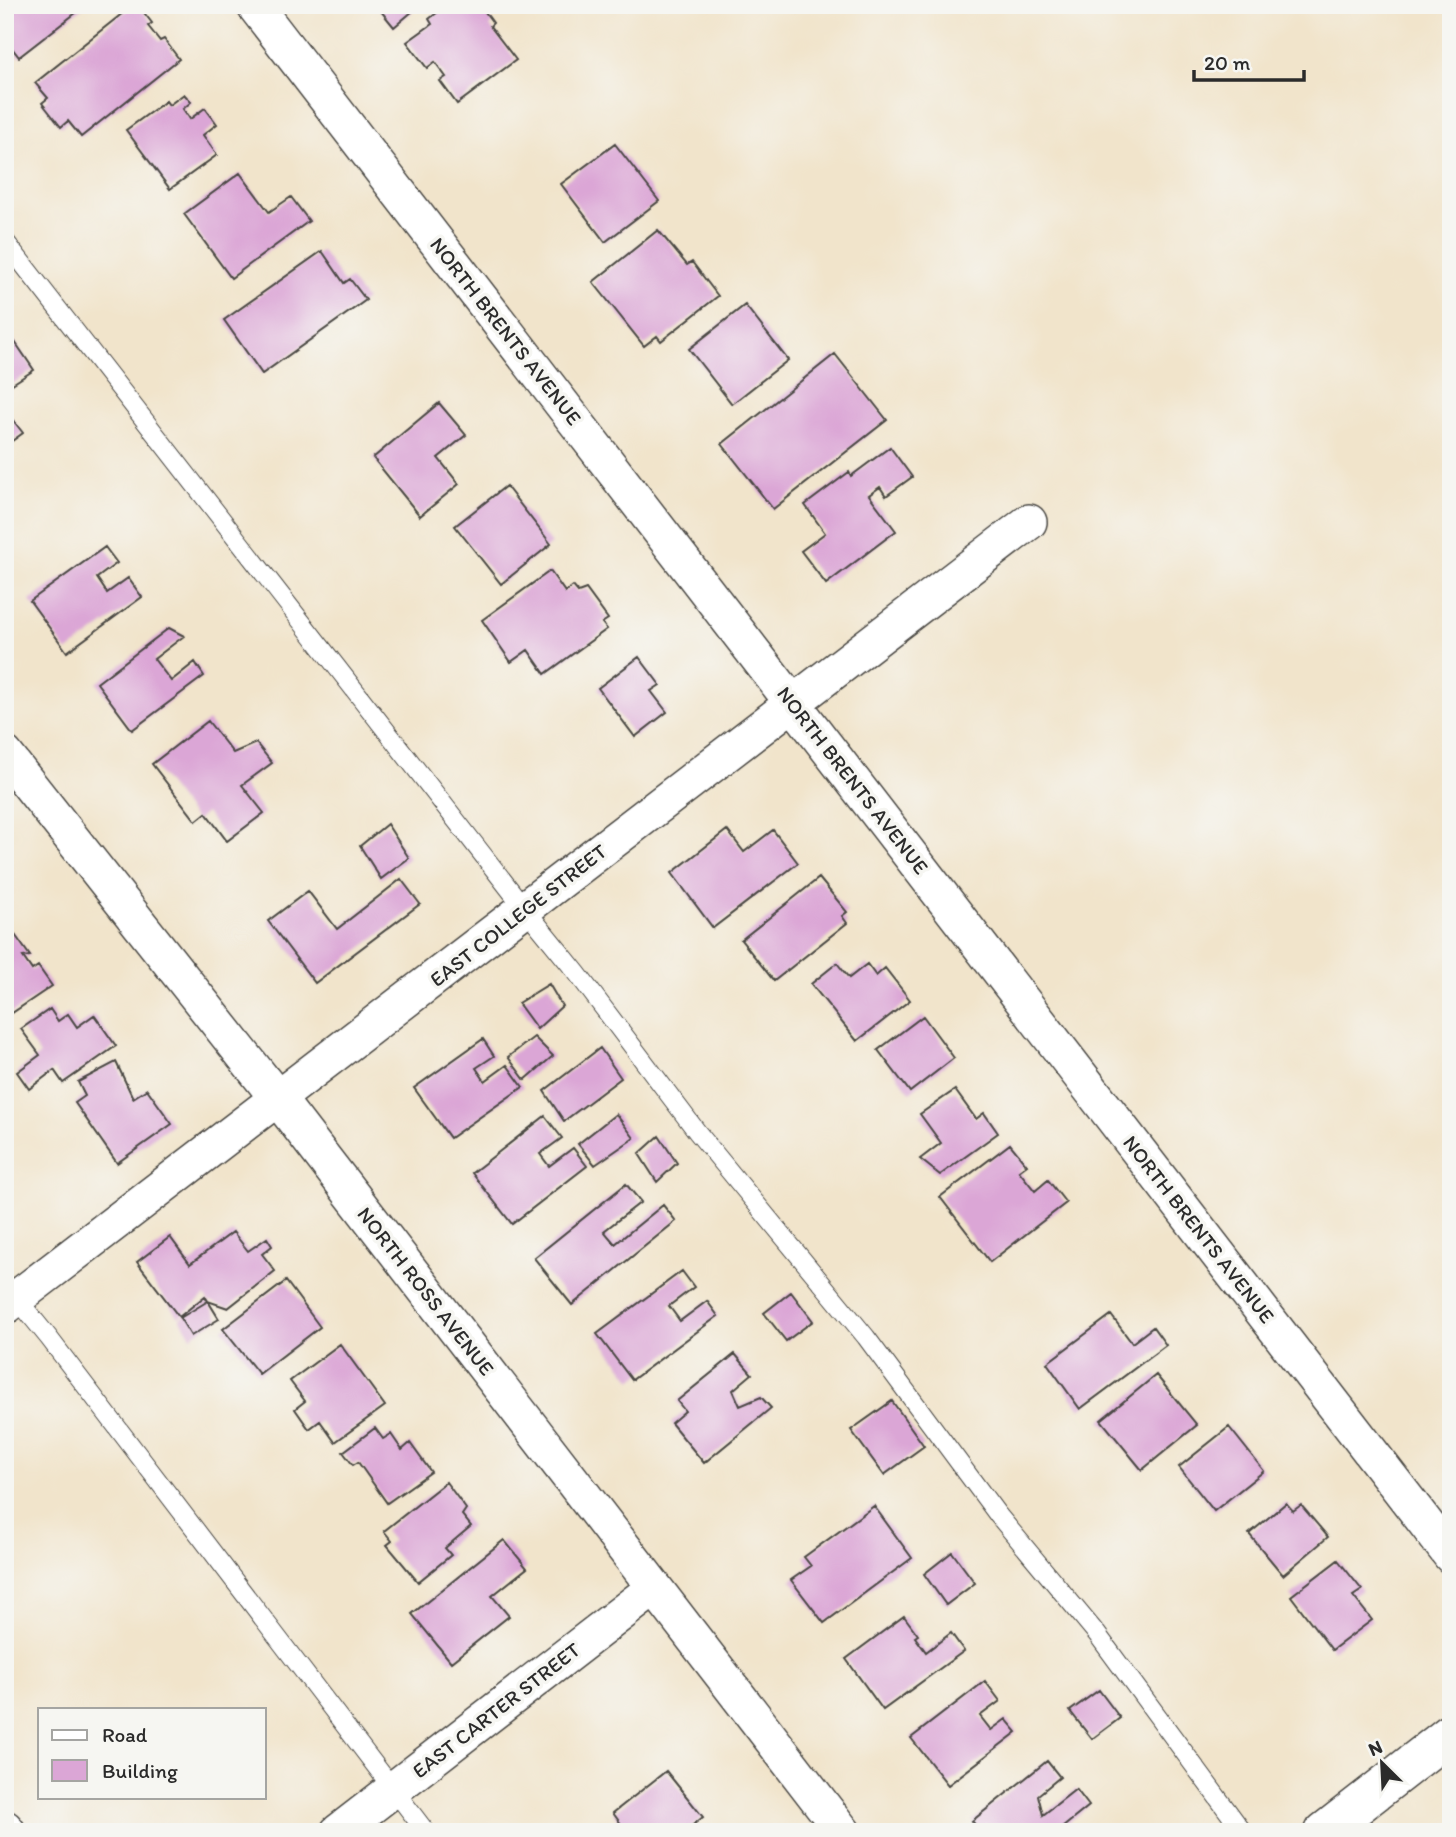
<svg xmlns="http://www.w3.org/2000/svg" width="1456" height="1837" viewBox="0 0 1456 1837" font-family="Itim,sans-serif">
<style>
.building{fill:#dba6d6}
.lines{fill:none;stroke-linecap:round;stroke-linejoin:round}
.lane-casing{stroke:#494743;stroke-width:20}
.street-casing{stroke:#494743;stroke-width:38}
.secondary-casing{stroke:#494743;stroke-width:41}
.lane{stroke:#fff;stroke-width:18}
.street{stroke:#fff;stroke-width:35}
.secondary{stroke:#fff;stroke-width:38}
.labels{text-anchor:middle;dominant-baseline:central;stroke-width:7;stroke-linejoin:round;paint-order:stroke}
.street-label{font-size:21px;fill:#2b2b2b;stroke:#f6f6f2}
</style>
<rect width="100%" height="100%" fill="#f6f6f2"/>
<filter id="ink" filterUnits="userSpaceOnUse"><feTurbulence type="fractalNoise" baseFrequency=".0143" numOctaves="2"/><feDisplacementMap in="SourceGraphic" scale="14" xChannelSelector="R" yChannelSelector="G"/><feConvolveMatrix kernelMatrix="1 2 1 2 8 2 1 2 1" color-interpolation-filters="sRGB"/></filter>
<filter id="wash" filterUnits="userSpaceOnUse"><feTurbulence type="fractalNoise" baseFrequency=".00686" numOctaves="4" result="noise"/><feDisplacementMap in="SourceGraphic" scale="28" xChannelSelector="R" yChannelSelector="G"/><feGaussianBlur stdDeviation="1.57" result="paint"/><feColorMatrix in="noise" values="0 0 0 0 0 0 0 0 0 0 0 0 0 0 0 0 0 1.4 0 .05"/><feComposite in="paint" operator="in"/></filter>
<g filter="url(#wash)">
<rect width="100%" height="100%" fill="#f1e4cb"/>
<g id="blocks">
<!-- building -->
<path class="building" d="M 5,5 L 86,5 L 19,57 L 5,39 Z
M 133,5 L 138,5 L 152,23 L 148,26 L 160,41 L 164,39 L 179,59 L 81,137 L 68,121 L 61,127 L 42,103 L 48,98 L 35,83 Z
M 376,5 L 420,5 L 394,27 Z
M 447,5 L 480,5 L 493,23 L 490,26 L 516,60 L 457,104 L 440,81 L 446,77 L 435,62 L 427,68 L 407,42 L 432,24 L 429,19 Z
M 184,94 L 191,102 L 183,109 L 190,119 L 205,108 L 217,124 L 203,135 L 217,155 L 170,189 L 126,130 L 166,101 L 169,105 Z
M 615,144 L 659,201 L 605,242 L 561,184 Z
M 240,173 L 269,212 L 291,197 L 309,221 L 231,278 L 184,214 Z
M 658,230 L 687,265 L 692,262 L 718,296 L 661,341 L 657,336 L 644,346 L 593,282 Z
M 322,251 L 344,283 L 350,279 L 366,300 L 262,374 L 224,320 Z
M 745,305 L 788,360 L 732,404 L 689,349 Z
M 13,339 L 34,370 L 6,388 L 5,345 Z
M 835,354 L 887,420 L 773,509 L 722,444 Z
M 439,403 L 466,435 L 438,458 L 459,484 L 420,516 L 373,458 Z
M 5,410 L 23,433 L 5,446 Z
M 890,447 L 912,477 L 886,496 L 880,487 L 869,495 L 896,531 L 826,584 L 801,551 L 825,533 L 805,505 L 849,472 L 851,476 Z
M 506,486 L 551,544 L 501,584 L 455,526 Z
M 105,547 L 117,563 L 97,578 L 107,593 L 128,578 L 142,597 L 67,652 L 30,601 Z
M 550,571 L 565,592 L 573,586 L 578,592 L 586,589 L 608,619 L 602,623 L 607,629 L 545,674 L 528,650 L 511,662 L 482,620 Z
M 169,628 L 184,636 L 154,659 L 171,681 L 195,662 L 204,676 L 132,730 L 97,683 Z
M 639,657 L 660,685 L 651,691 L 667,712 L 635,737 L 598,688 Z
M 208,721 L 233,753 L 256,743 L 272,763 L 242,785 L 264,813 L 227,841 L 206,813 L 196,821 L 152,764 Z
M 387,824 L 409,858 L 381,879 L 360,846 Z
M 727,830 L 744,852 L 773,830 L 798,863 L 713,928 L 672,873 Z
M 819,878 L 847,912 L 842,916 L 847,923 L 774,981 L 741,940 Z
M 401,879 L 420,904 L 315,983 L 268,921 L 308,891 L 337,929 Z
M 13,932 L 30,956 L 23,957 L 32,970 L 38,966 L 52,986 L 12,1013 L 5,1003 L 5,937 Z
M 837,963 L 849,978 L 867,964 L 876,976 L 885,968 L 910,1000 L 857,1041 L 811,984 Z
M 549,984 L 562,1006 L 537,1029 L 518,1003 Z
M 50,1009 L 58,1021 L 68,1014 L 77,1027 L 94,1015 L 116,1046 L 63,1083 L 54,1070 L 29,1089 L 17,1072 L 40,1055 L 21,1029 Z
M 923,1016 L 954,1058 L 910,1092 L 878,1050 Z
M 534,1037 L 553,1056 L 525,1080 L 508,1057 Z
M 483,1039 L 494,1056 L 476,1068 L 485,1081 L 507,1065 L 523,1087 L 450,1138 L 414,1088 Z
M 600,1048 L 621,1078 L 564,1121 L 544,1091 Z
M 116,1062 L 133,1098 L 147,1089 L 172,1124 L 117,1163 L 75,1103 L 85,1096 L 78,1082 Z
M 955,1090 L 976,1119 L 984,1113 L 998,1133 L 940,1175 L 920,1159 L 941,1143 L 920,1114 Z
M 616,1114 L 634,1138 L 595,1165 L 578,1144 Z
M 545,1116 L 562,1138 L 540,1154 L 549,1166 L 573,1148 L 587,1166 L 512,1224 L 472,1173 Z
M 659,1136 L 677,1163 L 657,1182 L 639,1154 Z
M 1010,1144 L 1027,1165 L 1019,1171 L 1035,1191 L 1048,1180 L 1066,1203 L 990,1262 L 940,1197 Z
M 626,1184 L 641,1202 L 604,1231 L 615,1244 L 663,1205 L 676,1221 L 572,1305 L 534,1258 Z
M 233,1232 L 248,1251 L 267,1238 L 272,1246 L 262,1254 L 275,1271 L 228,1308 L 208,1301 L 219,1319 L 191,1336 L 180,1318 L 208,1301 L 205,1296 L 179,1317 L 137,1262 L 170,1237 L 190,1264 Z
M 682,1271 L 694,1287 L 669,1306 L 680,1321 L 707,1301 L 718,1316 L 632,1380 L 597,1334 Z
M 286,1281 L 320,1327 L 259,1374 L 223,1329 Z
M 791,1292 L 813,1321 L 786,1341 L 764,1313 Z
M 1111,1315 L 1132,1343 L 1153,1327 L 1166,1345 L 1080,1409 L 1047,1363 Z
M 340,1344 L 385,1406 L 335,1442 L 320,1421 L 309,1429 L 295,1409 L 305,1401 L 290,1381 Z
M 735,1354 L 752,1374 L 733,1390 L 740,1406 L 761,1397 L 771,1408 L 704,1463 L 671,1423 L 685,1411 L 677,1401 Z
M 1156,1375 L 1197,1425 L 1142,1470 L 1101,1420 Z
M 892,1401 L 924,1446 L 884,1475 L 851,1430 Z
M 1229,1427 L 1264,1471 L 1214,1511 L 1179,1467 Z
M 375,1428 L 383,1439 L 391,1434 L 402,1450 L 410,1443 L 431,1472 L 387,1503 L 358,1462 L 353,1465 L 343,1452 Z
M 446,1482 L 466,1509 L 462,1515 L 471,1526 L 445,1548 L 451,1555 L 418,1582 L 387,1545 L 392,1541 L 384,1531 Z
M 1286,1503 L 1293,1511 L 1301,1505 L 1328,1537 L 1283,1575 L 1249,1534 Z
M 874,1506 L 912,1558 L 824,1623 L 791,1580 L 811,1566 L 804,1557 Z
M 504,1540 L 527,1568 L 492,1596 L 509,1616 L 451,1662 L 412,1614 Z
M 952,1552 L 975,1583 L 946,1605 L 924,1574 Z
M 1338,1560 L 1362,1590 L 1353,1596 L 1372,1620 L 1332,1650 L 1291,1596 Z
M 904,1616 L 918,1635 L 915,1637 L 926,1652 L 951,1633 L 964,1651 L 883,1710 L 846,1659 Z
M 985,1681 L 1000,1701 L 980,1716 L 991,1730 L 1006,1719 L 1017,1732 L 948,1785 L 911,1738 Z
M 1099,1690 L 1120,1718 L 1092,1739 L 1070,1711 Z
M 1047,1761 L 1060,1777 L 1038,1795 L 1043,1815 L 1076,1789 L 1089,1806 L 1057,1832 L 981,1832 L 972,1821 Z
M 666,1771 L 703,1817 L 684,1832 L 627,1832 L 613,1813 Z"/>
</g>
</g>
<g filter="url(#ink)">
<use href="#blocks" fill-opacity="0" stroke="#494743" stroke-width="2"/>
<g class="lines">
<!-- lane casing -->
<g class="lane-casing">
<path id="lane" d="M 5,241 L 525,909 L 577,973 L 698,1133 L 866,1337 L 998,1515 L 1097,1634 L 1243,1832
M 5,1284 L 49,1338 L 426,1832"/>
</g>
<!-- street casing -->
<g class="street-casing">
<path id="street" d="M 254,5 L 1451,1556
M 5,754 L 278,1099 L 843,1832
M 5,1307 L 1029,522
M 5,1828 L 8,1832
M 338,1832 L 654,1588"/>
</g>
<!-- secondary casing -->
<g class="secondary-casing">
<path id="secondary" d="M 1324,1832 L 1451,1733"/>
</g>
<!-- lane -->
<use href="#lane" class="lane"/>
<!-- street -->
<use href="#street" class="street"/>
<!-- secondary -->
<use href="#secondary" class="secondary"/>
</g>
</g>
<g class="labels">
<!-- street labels -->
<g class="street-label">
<text transform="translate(506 331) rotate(52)">NORTH BRENTS AVENUE</text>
<text transform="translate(853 780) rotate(52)">NORTH BRENTS AVENUE</text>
<text transform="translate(518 915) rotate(-38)">EAST COLLEGE STREET</text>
<text transform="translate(1199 1229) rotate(52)">NORTH BRENTS AVENUE</text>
<text transform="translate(426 1291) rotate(52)">NORTH ROSS AVENUE</text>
<text transform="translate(496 1710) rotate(-38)">EAST CARTER STREET</text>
</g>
</g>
<!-- margin -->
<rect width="1456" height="1837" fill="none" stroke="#f6f6f2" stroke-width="28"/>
<!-- legend -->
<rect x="38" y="1708" width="228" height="91" fill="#f6f6f2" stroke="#a5a5a2" stroke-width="2"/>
<rect x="52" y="1730" width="35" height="10" fill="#ffffff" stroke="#a5a5a2" stroke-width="2"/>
<text x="102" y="1742" font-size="21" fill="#2b2b2b">Road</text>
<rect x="52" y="1760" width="35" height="21" fill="#dba6d6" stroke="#a5a5a2" stroke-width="2"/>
<text x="102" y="1778" font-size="21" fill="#2b2b2b">Building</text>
<!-- north arrow -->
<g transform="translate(1382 1763) rotate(336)" stroke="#f6f6f2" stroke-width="5" paint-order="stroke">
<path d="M0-5L12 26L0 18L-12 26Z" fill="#2b2b2b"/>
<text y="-10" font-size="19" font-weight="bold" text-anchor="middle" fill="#2b2b2b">N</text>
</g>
<!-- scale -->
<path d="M1194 70v10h110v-10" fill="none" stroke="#2b2b2b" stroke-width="3.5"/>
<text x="1204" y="70" font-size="21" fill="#2b2b2b" stroke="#f6f6f2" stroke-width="5" paint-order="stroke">20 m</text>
</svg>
